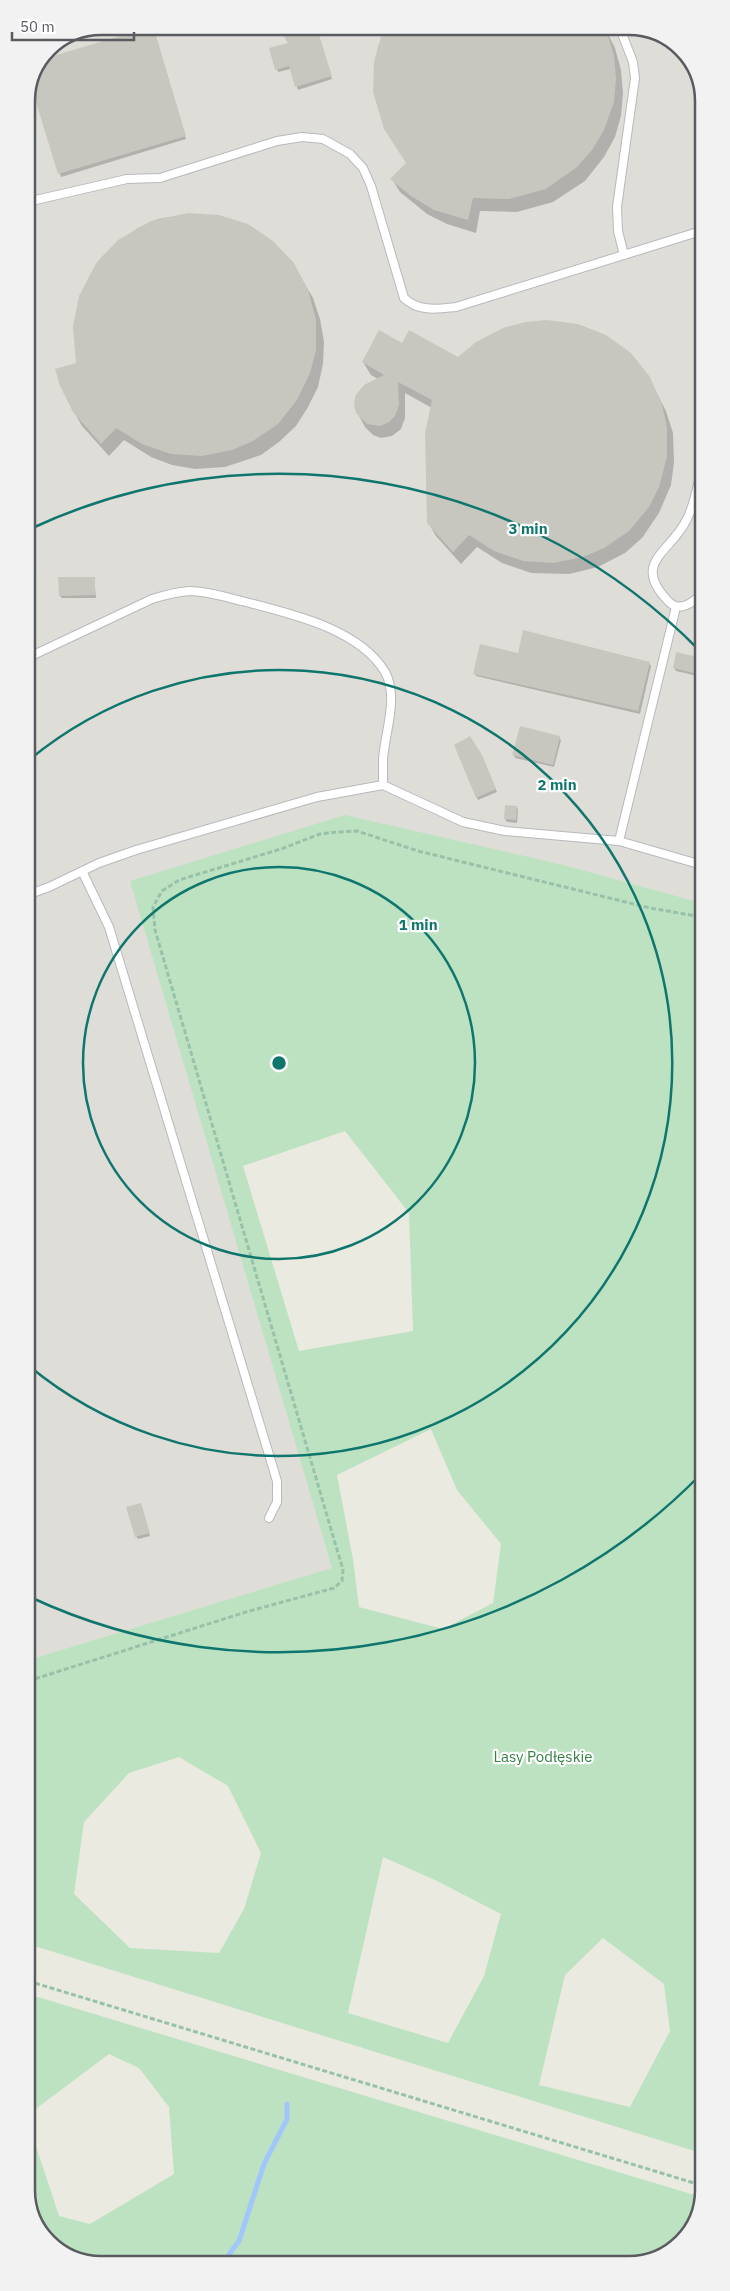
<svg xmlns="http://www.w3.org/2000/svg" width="730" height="2291" viewBox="0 0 730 2291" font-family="'IBM Plex Sans',sans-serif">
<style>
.industrial{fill:#dfddd8}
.green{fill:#bde2c2;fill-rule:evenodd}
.shadow{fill:#0003}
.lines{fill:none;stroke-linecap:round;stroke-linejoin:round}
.stream{stroke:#a1c6fa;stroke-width:5}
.building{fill:#c8c7bf}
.service-casing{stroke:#b8b9be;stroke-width:10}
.path{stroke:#97c2a9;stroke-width:3;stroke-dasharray:5 2.5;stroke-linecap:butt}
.service{stroke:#fff;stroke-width:8}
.ring{fill:none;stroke:#0f766e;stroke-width:2.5}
.labels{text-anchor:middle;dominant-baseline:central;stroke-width:4.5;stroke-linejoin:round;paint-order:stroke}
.park-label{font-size:15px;fill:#388046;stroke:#fff}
.rim{fill:none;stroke:#595b60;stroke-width:2.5}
.centre{fill:#0f766e;stroke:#fff;stroke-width:2.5}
.ring-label{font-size:15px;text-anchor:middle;font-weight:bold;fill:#0f766e;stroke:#fff;stroke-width:4.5;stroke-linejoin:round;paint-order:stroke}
</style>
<rect width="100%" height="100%" fill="#ebeae0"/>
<!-- industrial -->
<path class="industrial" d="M 101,26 L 634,26 L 678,45 L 701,82 L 702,903 L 564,865 L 398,831 L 131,881 L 333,1568 L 28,1660 L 26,96 L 48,48 Z"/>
<!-- green -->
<path class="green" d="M 345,815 L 564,865 L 702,903 L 704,2106 L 696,2121 L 704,2139 L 704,2154 L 28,1944 L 28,1660 L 332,1568 L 130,881 ZM 345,1131 L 409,1213 L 413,1331 L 299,1351 L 243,1166 ZM 431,1429 L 457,1490 L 501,1544 L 493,1603 L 443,1629 L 359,1607 L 353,1559 L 337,1475 ZM 179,1757 L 228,1786 L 261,1853 L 244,1909 L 219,1953 L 130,1948 L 74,1894 L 84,1822 L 129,1773 ZM 383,1857 L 435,1880 L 501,1914 L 484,1976 L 448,2043 L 348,2013 ZM 603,1938 L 664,1984 L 670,2031 L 630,2107 L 539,2085 L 565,1975 Z
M 28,1994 L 701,2197 L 688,2236 L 648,2262 L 96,2265 L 52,2246 L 29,2209 L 29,2125 L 59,2216 L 90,2224 L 174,2174 L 169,2107 L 139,2068 L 109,2054 L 29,2114 Z"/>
<!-- shadow -->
<path class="shadow" d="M 316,26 L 332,79 L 298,90 L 291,69 L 278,72 L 277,69 L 290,43 Z
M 387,26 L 604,26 L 615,48 L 621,70 L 623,93 L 621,116 L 615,137 L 604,157 L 585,181 L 553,202 L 517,212 L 480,211 L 476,233 L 447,224 L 427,214 L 400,192 L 392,179 L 407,164 L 374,70 L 378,47 Z
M 154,30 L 186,139 L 61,177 L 32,84 Z
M 188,214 L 293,264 L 313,298 L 320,319 L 324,342 L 323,364 L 318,387 L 308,407 L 296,426 L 279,442 L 261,455 L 225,467 L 195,469 L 172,465 L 151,457 L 124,440 L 109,456 L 82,426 L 74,412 L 78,363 L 78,303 L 90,275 L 102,257 L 119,241 L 138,228 L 158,219 Z
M 403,344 L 459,358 L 649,378 L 666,411 L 673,433 L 674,463 L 671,485 L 659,513 L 642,538 L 625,553 L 598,567 L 569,574 L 531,573 L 502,563 L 477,547 L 461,564 L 436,536 L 428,522 L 432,408 L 405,393 L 405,418 L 401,429 L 392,436 L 381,438 L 373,435 L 365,427 L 358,414 L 378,379 L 371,375 L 363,362 Z
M 94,578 L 96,598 L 62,598 L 60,596 Z
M 27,597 L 36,627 L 27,630 Z
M 519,654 L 649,663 L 651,666 L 640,714 L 476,676 L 475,673 Z
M 702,660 L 702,677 L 676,671 L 674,668 Z
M 559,738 L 561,740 L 554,767 L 515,758 L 514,755 Z
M 484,761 L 497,792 L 478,800 L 477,797 Z
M 517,807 L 518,810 L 517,823 L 507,822 L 505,819 Z
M 142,1507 L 150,1536 L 138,1539 L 136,1536 Z"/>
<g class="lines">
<!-- stream -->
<path class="stream" d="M 222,2264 L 239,2241 L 264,2164 L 287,2119 L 287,2104"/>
</g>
<!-- building -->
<path class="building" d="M 153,26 L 186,136 L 58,174 L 31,86 L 43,59 Z
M 277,26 L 316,26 L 332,76 L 295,87 L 289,66 L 275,70 L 269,48 L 288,43 Z
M 384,26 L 605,26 L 614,56 L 616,79 L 614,102 L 604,130 L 592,150 L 577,167 L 546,189 L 509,199 L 473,198 L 468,220 L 434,210 L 411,196 L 390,179 L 406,163 L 384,129 L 373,92 L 374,62 Z
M 188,213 L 219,215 L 248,224 L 273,241 L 294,263 L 308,290 L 316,320 L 316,350 L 310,373 L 297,400 L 278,424 L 253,441 L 232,450 L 202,456 L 171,454 L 142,444 L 116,428 L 101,444 L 73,412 L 60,386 L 55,369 L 76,363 L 73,326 L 79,296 L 97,262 L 118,240 L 151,221 Z
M 547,320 L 578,324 L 606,335 L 631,353 L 650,377 L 662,405 L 667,427 L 667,457 L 659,487 L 649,507 L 629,531 L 604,548 L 583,557 L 553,563 L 523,561 L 494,551 L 469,535 L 453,552 L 427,523 L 425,433 L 432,400 L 398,382 L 399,405 L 395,416 L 389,422 L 380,426 L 367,424 L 356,413 L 354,406 L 355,396 L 364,385 L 384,375 L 362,362 L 379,330 L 402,343 L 409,330 L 458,357 L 476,342 L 503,328 L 525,322 Z
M 58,577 L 95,577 L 95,595 L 59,596 Z
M 523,630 L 650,662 L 638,711 L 473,674 L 480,644 L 518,653 Z
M 676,652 L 702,658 L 702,675 L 673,668 Z
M 520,726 L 560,736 L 553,765 L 512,755 Z
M 470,736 L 482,755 L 496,789 L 476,798 L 454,745 Z
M 505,805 L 517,806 L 516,820 L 504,819 Z
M 141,1503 L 150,1533 L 135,1537 L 126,1507 Z"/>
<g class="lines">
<!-- service casing -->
<g class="service-casing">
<path id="service" d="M 619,26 L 633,62 L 635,78 L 617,207 L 618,231 L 624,255
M 27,202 L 127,179 L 160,178 L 277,141 L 302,137 L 323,139 L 350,154 L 363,168 L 371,186 L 404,298 C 419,312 437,309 456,307 L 701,231
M 702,467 C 698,484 695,503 687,519 C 671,553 630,562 669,602 C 680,613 693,602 702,594
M 27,658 L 152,599 C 165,595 176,592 189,591 C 207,591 225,597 242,601 C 288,613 359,628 385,672 C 399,697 385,732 383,759 C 383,768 383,777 383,785 L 317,797 L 136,850 L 99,863 L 49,887 L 27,895
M 383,785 L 463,822 L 505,831 L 619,841 L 702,865
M 619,841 L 676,607
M 82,871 L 109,927 L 277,1481 L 277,1502 L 269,1518"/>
</g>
<!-- path -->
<path class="path" d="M 28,1681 L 246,1612 L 334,1588 L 342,1581 L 343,1570 L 155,930 L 153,907 L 162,891 L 179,880 L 281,849 L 320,834 L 337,832 L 357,831 L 418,851 L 650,908 L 702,917
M 28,1981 L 704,2186"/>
<!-- service -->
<use href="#service" class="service"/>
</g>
<!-- distance rings -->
<g class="ring">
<circle cx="279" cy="1063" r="196"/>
<path d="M29 760A393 393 0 1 1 29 1366"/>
<path d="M703 1472A589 589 0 0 1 30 1597M30 529A589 589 0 0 1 699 650"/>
</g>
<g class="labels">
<!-- park labels -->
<g class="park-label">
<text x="543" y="1756">Lasy Podłęskie</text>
</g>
</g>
<!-- crop -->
<path d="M0 0H730V2291H0ZM101 35H629A66 66 0 0 1 695 101V2190A66 66 0 0 1 629 2256H101A66 66 0 0 1 35 2190V101A66 66 0 0 1 101 35Z" fill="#f2f2f2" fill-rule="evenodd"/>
<path class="rim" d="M101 35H629A66 66 0 0 1 695 101V2190A66 66 0 0 1 629 2256H101A66 66 0 0 1 35 2190V101A66 66 0 0 1 101 35Z"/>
<circle cx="279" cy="1063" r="8" class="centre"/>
<g class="ring-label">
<text x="528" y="534">3 min</text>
<text x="557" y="790">2 min</text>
<text x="418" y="930">1 min</text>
</g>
<!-- scale -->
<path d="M12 32v8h122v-8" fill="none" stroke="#595b60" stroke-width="2.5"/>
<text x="20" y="32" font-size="15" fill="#595b60" stroke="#ffffff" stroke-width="4" paint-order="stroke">50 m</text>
</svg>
